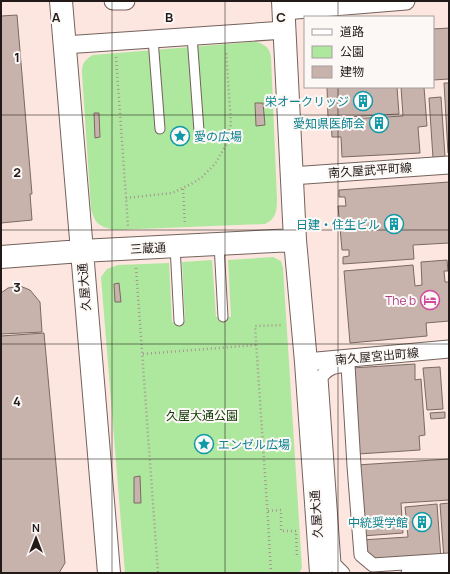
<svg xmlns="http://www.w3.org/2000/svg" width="450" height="574" viewBox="0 0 450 574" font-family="Manrope,'Noto Sans JP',sans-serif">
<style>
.green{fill:#aee89e}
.building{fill:#c7b3ac;stroke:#7c6963}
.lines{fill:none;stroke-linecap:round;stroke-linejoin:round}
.service-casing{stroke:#74625c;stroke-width:11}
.pedestrian-casing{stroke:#74625c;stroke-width:15}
.minor-casing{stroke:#74625c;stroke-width:19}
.tertiary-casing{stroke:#74625c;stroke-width:24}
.path{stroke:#a59590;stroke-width:2.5;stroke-dasharray:1 3;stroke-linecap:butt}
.service{stroke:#fff;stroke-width:9}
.pedestrian{stroke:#fff;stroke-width:13}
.minor{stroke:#fff;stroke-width:17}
.tertiary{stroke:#fff;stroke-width:22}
.grid{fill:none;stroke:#221a18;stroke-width:1;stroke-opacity:0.55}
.labels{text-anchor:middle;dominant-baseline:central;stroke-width:4;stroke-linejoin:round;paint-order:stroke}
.culture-label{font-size:12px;fill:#0d838f;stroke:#fcf8f6;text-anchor:end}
.street-label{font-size:12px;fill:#221a18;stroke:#fcf8f6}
.hotel-label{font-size:12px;fill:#b23c85;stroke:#fcf8f6;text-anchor:end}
.park-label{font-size:12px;fill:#0b3500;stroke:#fcf8f6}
.grid-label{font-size:13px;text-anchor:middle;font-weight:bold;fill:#221a18;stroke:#fcf8f6;stroke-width:4;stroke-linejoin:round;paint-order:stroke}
</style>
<rect width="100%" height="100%" fill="#fce6df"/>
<!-- green -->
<path class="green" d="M 251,42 C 261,42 269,45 271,57 L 277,199 C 277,211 276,219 265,224 L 114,230 C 99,226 95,224 91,209 L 82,73 C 82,64 84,60 93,55 Z
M 273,257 L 281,261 L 283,268 L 302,568 L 299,573 L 125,573 L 101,277 L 107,269 L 118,265 L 169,263 L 172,322 L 185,321 L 182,262 L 212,260 L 216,317 L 231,317 L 228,260 Z"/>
<!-- building -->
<path class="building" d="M 17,15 L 32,194 L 30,194 L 32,220 L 1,223 L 1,16 Z
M 449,28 L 449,79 L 433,80 L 433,29 Z
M 444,83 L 449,83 L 449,153 L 448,153 Z
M 327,87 L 397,87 L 399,114 L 328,118 Z
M 401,87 L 424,87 L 427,126 L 418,127 L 420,153 L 342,157 L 341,137 L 332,137 L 331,120 L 403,116 Z
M 441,97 L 445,157 L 433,158 L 429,98 Z
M 255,103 L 263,103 L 265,125 L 256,126 Z
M 94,113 L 99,113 L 100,137 L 95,138 Z
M 449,182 L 449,243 L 413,245 L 414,259 L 343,264 L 343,257 L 349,256 L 349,250 L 342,250 L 338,206 L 346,206 L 345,197 L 339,197 L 339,190 Z
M 447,260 L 448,271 L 444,271 L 445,282 L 449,282 L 449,321 L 426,323 L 427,336 L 350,343 L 344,271 L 413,265 L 415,286 L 422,285 L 421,262 Z
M 119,283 L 121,302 L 115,302 L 114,284 Z
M 20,286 L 30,290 L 40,302 L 42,332 L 1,334 L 1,293 L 8,288 Z
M 44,333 L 65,563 L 59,573 L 1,573 L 1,336 Z
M 415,364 L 415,380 L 421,379 L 425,435 L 419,436 L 420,450 L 358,454 L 352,368 Z
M 440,367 L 443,409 L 427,410 L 423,368 Z
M 445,412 L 445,418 L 431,419 L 430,413 Z
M 449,459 L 449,500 L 401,503 L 403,533 L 362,536 L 357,465 Z
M 140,476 L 141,503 L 134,503 L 134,477 Z
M 449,503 L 449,559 L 444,559 L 440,504 Z
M 437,504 L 441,559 L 373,564 L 361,540 L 408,537 L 405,507 Z"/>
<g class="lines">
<!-- service casing -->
<g class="service-casing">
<path id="service" d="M 192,36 L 199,131
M 153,39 L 160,129
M 219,244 L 223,317
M 175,246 L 179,321"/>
</g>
<!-- pedestrian casing -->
<g class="pedestrian-casing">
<path id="pedestrian" d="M 343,573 L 334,564 L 321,378 C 327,367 337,366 348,365 L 354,466 L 361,555 L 373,565 L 449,560
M 408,573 L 449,570"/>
</g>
<!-- minor casing -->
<g class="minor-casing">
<path id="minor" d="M 113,1 L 126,1
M 284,11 L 406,1
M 64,45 L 285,30
M 291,176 L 449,165
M 306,362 L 449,349"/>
</g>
<!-- tertiary casing -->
<g class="tertiary-casing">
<path id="tertiary" d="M 61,1 L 109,573
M 283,1 L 295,240 L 306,362 L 321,573
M 1,257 L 81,251 L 295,240"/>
</g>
<!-- path -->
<path class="path" d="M 116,57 L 128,226
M 183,189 L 185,224
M 126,198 L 172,193 L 191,184 L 202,177 L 215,164 L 226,145 L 231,124 L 226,51
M 136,268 L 158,573
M 143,354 L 256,345
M 268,511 L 281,510 L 281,531 L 296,531 L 297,557
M 271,573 L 268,520 L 255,326 L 283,325"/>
<!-- service -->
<use href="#service" class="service"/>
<!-- pedestrian -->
<use href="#pedestrian" class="pedestrian"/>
<!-- minor -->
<use href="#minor" class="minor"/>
<!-- tertiary -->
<use href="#tertiary" class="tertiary"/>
</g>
<!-- grid -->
<path class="grid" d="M 112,1 L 112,573M 225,1 L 225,573M 338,1 L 338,17M 338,87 L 338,573M 1,115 L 449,115M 1,230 L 449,230M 1,344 L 449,344M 1,459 L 449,459"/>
<!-- icons -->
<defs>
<g id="building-ring" transform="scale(1)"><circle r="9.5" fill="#fcf8f6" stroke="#0f9aa8" stroke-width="1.5"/><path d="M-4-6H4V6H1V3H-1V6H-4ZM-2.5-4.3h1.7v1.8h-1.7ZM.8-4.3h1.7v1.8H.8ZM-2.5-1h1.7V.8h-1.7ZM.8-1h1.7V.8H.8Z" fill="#0f9aa8"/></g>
<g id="sight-ring" transform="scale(1)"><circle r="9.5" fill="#fcf8f6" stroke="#0f9aa8" stroke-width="1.5"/><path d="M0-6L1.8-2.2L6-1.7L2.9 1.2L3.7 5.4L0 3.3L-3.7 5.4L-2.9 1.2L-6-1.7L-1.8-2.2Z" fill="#0f9aa8"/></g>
<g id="hotel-ring" transform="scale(1)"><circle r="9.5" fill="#fcf8f6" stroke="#d1479c" stroke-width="1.5"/><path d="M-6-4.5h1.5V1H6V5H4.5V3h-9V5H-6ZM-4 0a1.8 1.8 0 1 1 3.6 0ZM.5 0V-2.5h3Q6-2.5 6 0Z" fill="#d1479c"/></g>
</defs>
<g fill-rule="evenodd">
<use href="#building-ring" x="363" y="101"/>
<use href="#building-ring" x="379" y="123"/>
<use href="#sight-ring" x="180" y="136"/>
<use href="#building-ring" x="394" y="224"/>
<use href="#hotel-ring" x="430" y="300"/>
<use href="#sight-ring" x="204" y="444"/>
<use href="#building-ring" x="422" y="522"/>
</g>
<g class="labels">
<!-- culture labels -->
<g class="culture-label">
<text x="349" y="101">栄オークリッジ</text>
<text x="365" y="123">愛知県医師会</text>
<text x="194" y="136" text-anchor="start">愛の広場</text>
<text x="380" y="224">日建・住生ビル</text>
<text x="218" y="444" text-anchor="start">エンゼル広場</text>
<text x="408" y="522">中統奨学館</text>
</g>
<!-- street labels -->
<g class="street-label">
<text transform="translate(370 170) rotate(-4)">南久屋武平町線</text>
<text transform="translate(148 248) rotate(-3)">三蔵通</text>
<text transform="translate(84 287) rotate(-95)">久屋大通</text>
<text transform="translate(377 356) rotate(-5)">南久屋宮出町線</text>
<text transform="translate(316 514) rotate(-94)">久屋大通</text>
</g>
<!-- hotel labels -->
<g class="hotel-label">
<text x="416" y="300">The b</text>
</g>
<!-- park labels -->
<g class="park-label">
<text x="202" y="415">久屋大通公園</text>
</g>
</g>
<g class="grid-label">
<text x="56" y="22">A</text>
<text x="169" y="22">B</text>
<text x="281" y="22">C</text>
<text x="17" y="62">1</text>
<text x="17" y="177">2</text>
<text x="17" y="292">3</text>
<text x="17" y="406">4</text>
</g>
<!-- border -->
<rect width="450" height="574" fill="none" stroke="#221a18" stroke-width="4"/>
<!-- legend -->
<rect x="304" y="16" width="130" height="72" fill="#fcf8f6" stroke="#a59f9d"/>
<rect x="312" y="29" width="20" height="6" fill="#ffffff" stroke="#a59f9d"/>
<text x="340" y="36" font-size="12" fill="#221a18">道路</text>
<rect x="312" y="46" width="20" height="12" fill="#aee89e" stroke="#a59f9d"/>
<text x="340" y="56" font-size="12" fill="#221a18">公園</text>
<rect x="312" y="66" width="20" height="12" fill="#c7b3ac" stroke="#a59f9d"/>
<text x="340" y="76" font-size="12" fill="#221a18">建物</text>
<!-- north arrow -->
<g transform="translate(36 538)" stroke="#fcf8f6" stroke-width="3" paint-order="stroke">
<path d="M0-3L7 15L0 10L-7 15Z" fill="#221a18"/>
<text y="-6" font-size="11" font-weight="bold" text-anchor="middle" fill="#221a18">N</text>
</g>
</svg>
